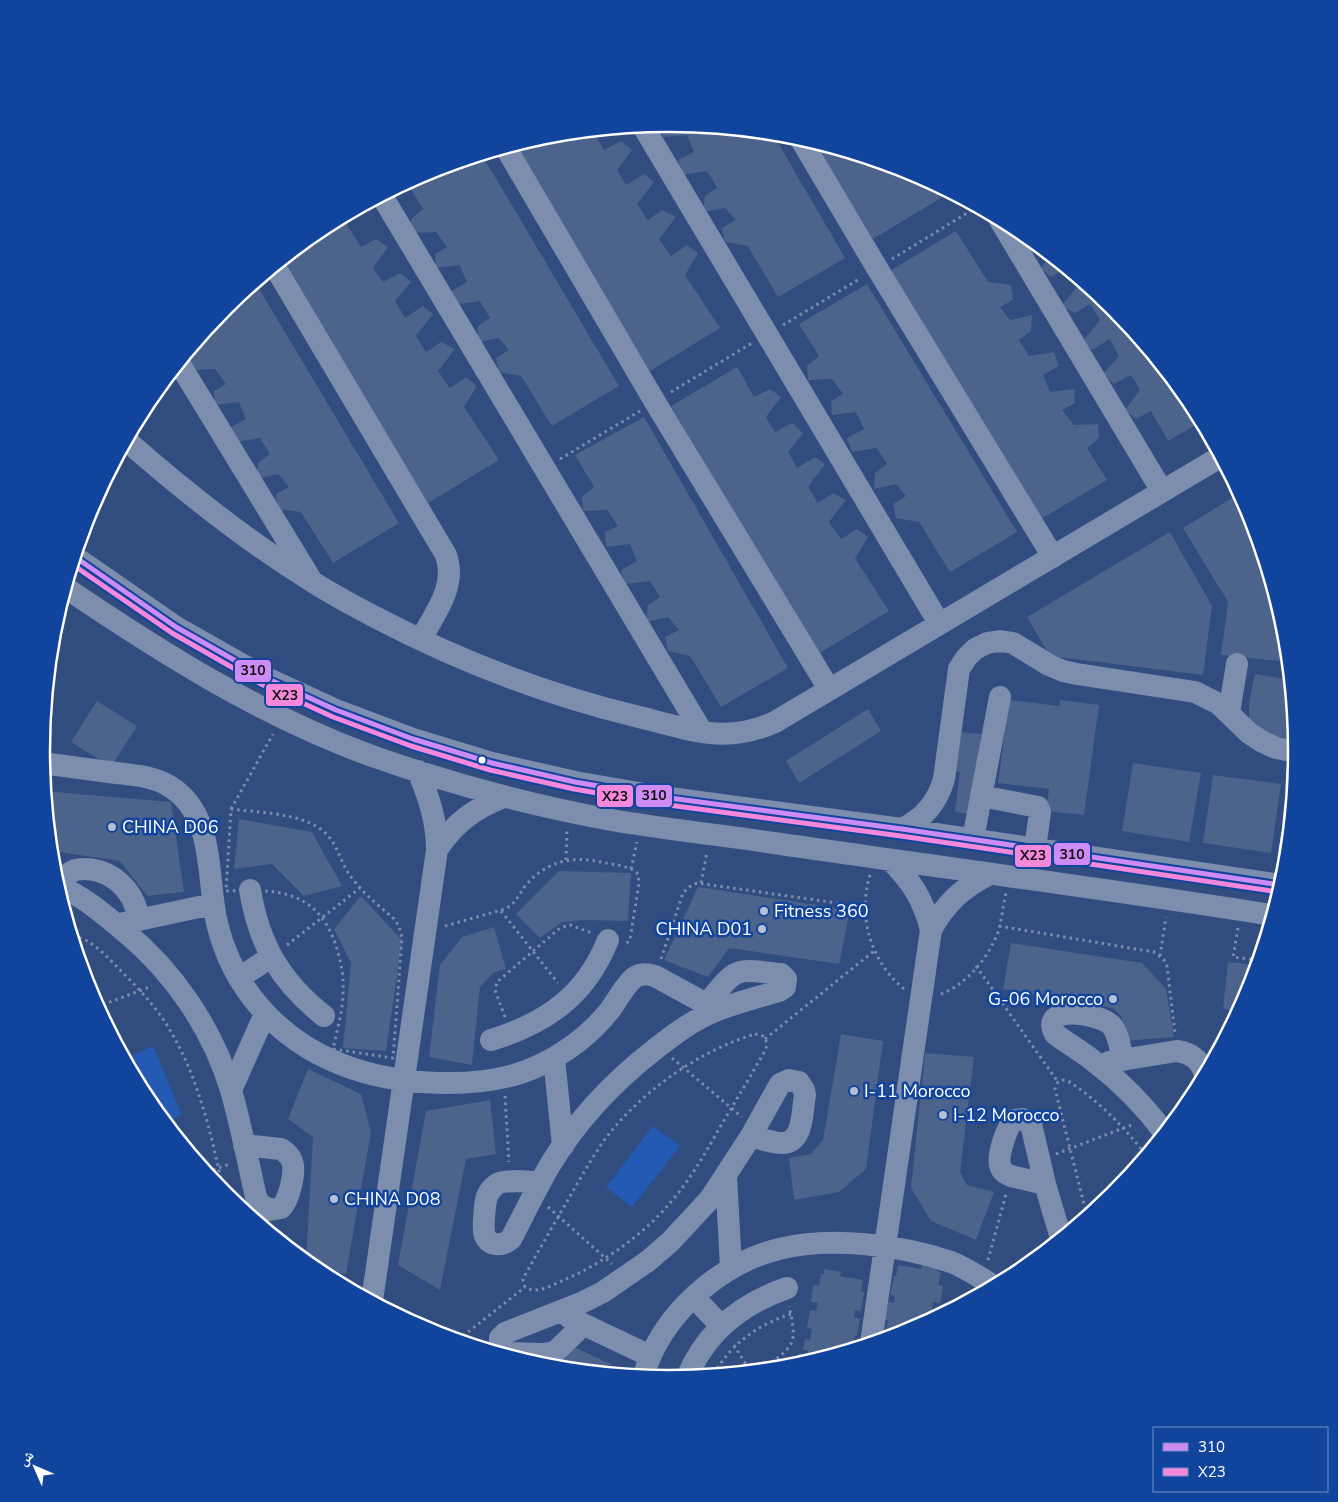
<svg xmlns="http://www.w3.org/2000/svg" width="1338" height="1502" viewBox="0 0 1338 1502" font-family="'Nunito Sans','Noto Naskh Arabic',sans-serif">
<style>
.green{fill:#255ab4}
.building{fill:#4c638b}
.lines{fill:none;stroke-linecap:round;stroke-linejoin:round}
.path{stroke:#7c8dae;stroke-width:3;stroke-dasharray:2.5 4;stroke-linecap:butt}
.minor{stroke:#7c8dae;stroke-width:22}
.bus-1-casing{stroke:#11449d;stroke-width:9}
.bus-2-casing{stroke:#11449d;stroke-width:9}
.bus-1{stroke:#cf8bf4;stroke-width:5}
.bus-2{stroke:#f688dc;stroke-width:5}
.bus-dot{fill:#fff;stroke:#11449d;stroke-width:2}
.poi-dot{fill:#b7c0d2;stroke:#11449d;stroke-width:2}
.labels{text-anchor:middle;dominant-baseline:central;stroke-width:5;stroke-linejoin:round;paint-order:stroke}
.poi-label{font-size:18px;fill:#fff;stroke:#11449d;text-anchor:start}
.rim{fill:none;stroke:#fff;stroke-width:2.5}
.line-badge{stroke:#11449d;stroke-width:2}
.pale-badge-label{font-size:14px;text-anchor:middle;font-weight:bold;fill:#111}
</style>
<rect width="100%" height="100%" fill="#314c7e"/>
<!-- green -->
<path class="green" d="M 153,1046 L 182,1115 L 165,1122 L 147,1100 L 125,1059 Z
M 653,1126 L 680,1146 L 632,1207 L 606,1187 Z"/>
<!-- building -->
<path class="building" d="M 669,123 L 773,134 L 845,258 L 778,297 L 748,246 L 725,242 L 722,228 L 736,220 L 725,208 L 703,212 L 705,196 L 717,188 L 707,171 L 682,175 L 678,160 L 694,152 L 687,135 L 663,137 L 662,124 Z
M 598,130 L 595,135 L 604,150 L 621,141 L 632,150 L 617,170 L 626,185 L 644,174 L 654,182 L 637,204 L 648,220 L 662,210 L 676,217 L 659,239 L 671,256 L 687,245 L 698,253 L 685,275 L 720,328 L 650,371 L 512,146 L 547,135 Z
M 814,142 L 909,171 L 931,183 L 941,198 L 873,239 Z
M 482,155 L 619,386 L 552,426 L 521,376 L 499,372 L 496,358 L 509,350 L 499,338 L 477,342 L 478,326 L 490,318 L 480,301 L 455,305 L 451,291 L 467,282 L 459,265 L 436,268 L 435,254 L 447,247 L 436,232 L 412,233 L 411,219 L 423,209 L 407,183 L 429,171 Z
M 343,218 L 361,247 L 376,239 L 388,247 L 373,268 L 383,282 L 400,273 L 411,282 L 395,301 L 405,318 L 423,306 L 433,314 L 416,336 L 426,352 L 441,342 L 455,349 L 438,371 L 450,388 L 466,377 L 477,386 L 464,407 L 499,460 L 428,503 L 280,262 L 304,242 Z
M 956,231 L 988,282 L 1011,285 L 1013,300 L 1000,307 L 1010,320 L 1032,315 L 1031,331 L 1019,340 L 1029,356 L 1054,352 L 1059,366 L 1043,375 L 1050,392 L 1074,389 L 1075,403 L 1062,410 L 1074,425 L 1098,424 L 1099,438 L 1087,448 L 1107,480 L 1039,520 L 890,271 Z
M 1050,255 L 1066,268 L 1051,277 L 1041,269 Z
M 1073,274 L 1113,307 L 1191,402 L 1201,422 L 1168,441 L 1151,411 L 1136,419 L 1125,410 L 1140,390 L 1131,375 L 1114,384 L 1103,374 L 1119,356 L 1110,339 L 1092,350 L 1082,342 L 1100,320 L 1090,304 L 1075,313 L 1061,306 L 1079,285 Z
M 255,282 L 399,523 L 333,563 L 301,512 L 278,509 L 276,494 L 289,487 L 278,474 L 257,479 L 258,463 L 270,454 L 260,438 L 235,442 L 230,428 L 246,419 L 239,402 L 215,405 L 214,391 L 226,384 L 215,369 L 191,370 L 190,355 L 202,346 L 198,340 L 225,307 Z
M 867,284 L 1017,532 L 950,572 L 919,522 L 896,518 L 893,504 L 906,496 L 896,484 L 874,489 L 875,473 L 887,464 L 877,448 L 852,452 L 847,438 L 864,429 L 856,412 L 832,415 L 831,401 L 843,394 L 832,379 L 808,380 L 807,366 L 819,356 L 799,324 Z
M 737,367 L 754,397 L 770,389 L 781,397 L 766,417 L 775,432 L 792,423 L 803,433 L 788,452 L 797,468 L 815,457 L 825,464 L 808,487 L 818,503 L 833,493 L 846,500 L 829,522 L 841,539 L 857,529 L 868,537 L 855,558 L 889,611 L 818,654 L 671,406 Z
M 644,417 L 788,668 L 721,707 L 690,656 L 668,651 L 665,637 L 679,630 L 668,617 L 646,622 L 648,605 L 660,597 L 650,581 L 625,584 L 621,570 L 637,561 L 630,544 L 606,547 L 605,532 L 618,526 L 607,510 L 583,511 L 582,497 L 594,487 L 575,455 Z
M 1237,495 L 1252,520 L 1285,629 L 1288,662 L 1221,655 L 1228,602 L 1183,528 Z
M 1170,532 L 1212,606 L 1203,675 L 1050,656 L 1027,617 Z
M 1255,674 L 1290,680 L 1296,740 L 1266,735 L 1249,719 L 1249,702 Z
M 1009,700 L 1059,706 L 1060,700 L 1099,705 L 1084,815 L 1046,811 L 1049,789 L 998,783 Z
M 97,701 L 137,726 L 111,767 L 71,742 Z
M 868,709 L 881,731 L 799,783 L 786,761 Z
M 960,732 L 981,734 L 970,814 L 955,812 L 960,772 L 955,771 Z
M 1133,763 L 1201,773 L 1189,842 L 1122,831 Z
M 1213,775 L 1281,784 L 1271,853 L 1203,843 Z
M 45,791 L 171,802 L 184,892 L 147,896 L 120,861 L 51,851 Z
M 239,819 L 312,832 L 342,886 L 304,896 L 272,864 L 234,869 Z
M 559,871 L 631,873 L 628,921 L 585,920 L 562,922 L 540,938 L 516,914 Z
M 698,887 L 850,910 L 839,964 L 729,948 L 708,977 L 664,960 Z
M 361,896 L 402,940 L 386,1051 L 343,1048 L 351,963 L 334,929 Z
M 494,927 L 506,969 L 493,973 L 480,987 L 472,1065 L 429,1057 L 440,965 L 462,937 Z
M 1011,943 L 1142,963 L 1166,989 L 1174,1037 L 1124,1041 L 1122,1017 L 1113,1008 L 1003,989 Z
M 1228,962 L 1257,965 L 1249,991 L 1238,1011 L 1223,1009 Z
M 841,1034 L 883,1041 L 866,1169 L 839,1192 L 794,1200 L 789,1158 L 811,1154 L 823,1140 Z
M 925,1053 L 974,1057 L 960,1172 L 967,1185 L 994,1192 L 976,1240 L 931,1221 L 911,1188 Z
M 308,1069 L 361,1094 L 371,1132 L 346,1274 L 317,1270 L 306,1261 L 313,1137 L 288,1119 Z
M 490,1100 L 496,1154 L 466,1159 L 440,1290 L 398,1265 L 426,1111 Z
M 898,1265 L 921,1269 L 922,1265 L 938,1268 L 938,1272 L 941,1273 L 938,1285 L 943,1286 L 940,1303 L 933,1302 L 932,1310 L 938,1311 L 937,1316 L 909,1331 L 884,1339 L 888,1320 L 885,1320 L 888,1302 L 894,1303 L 895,1296 L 890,1295 L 894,1276 L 896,1276 Z
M 824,1269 L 841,1272 L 840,1276 L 863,1280 L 861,1291 L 864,1292 L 861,1311 L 855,1310 L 854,1318 L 860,1318 L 857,1336 L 855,1335 L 853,1348 L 797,1365 L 794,1360 L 800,1353 L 807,1358 L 808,1351 L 803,1350 L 805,1339 L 810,1340 L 812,1329 L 807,1328 L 810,1310 L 816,1311 L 818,1303 L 811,1302 L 813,1285 L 819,1286 L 821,1274 L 824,1274 Z
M 567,1344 L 611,1364 L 606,1373 L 547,1367 L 556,1361 Z
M 790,1362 L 792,1367 L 777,1368 Z"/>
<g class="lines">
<!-- path -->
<path class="path" d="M 892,259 L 977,207
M 783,325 L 861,278
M 671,392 L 752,343
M 560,459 L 640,411
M 231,809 C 255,812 288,813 310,823 C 341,837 336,861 355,882 C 366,896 381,907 394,919 L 399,926 L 402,938 L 393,1058 L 333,1049 C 337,1030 343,1011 343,992 C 344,974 340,957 334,940 C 314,889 274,889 226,891 Z
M 231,809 L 273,734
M 566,860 L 567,829
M 631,869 L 637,842
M 870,875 C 857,916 871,962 904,989
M 701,883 L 707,852
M 501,911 L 558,983
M 445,926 L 505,909 C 515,904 519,895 525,886 C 547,860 574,855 606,863 C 616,865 631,866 638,874 L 639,883 L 630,940 L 626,944
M 999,926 L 1154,952 L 1164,960 L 1167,966 L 1175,1033
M 1238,928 L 1233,957 L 1258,960
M 73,938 L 76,937 C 89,938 109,958 118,968 C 134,984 150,1000 163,1019 C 198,1072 211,1133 224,1194
M 287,945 L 360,888
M 1160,956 L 1166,917
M 661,959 L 683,893 L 689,887 L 697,883 L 865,907
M 976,966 L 1058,1082
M 941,994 C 966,985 989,957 998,932 C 1002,919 1003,906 1006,893
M 97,1007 L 152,986
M 505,1017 L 495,990 L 497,982 L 560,928 L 570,925 L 592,933
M 755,1034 L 763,1036 L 767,1043 L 766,1049 C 751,1075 736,1101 720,1127 C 705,1154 690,1180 670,1203 C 642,1236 603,1263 564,1280 C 552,1285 536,1295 525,1287 L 523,1280 L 524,1277 C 540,1248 557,1219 573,1191 C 583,1174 593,1156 605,1139 C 642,1091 697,1052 755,1034 Z
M 765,1039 L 874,951
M 672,1058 L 742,1117
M 505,1096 L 509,1162
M 1056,1154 L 1134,1124
M 207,1172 L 230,1164
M 548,1207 L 612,1264
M 1087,1216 L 1055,1089 L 1058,1082 L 1063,1080 L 1068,1081 C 1099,1101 1123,1126 1146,1155
M 988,1260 L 1006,1194
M 458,1340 L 525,1287
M 734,1345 L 750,1371
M 761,1370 C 771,1362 792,1351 793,1337 C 794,1327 791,1316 789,1306
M 714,1374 C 731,1344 757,1325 791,1314"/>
<!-- minor -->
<path class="minor" d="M 643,126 L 939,623
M 800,138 L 877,268 L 1053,557
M 506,148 L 655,402 L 829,689
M 382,196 L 702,732
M 1000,220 L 1162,491
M 275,267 L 446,555 C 457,586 435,613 421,639
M 179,363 L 310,578
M 127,441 C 185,492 247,541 313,582 C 333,595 354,606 375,617 C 459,661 547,695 639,717 C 689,729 725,745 775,722 L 1220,457
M 75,557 L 176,627 L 264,677 L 336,710 L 413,739 L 492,763 L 575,782 L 662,797 L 902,829 L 1281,885
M 66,588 C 162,653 262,716 372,756 C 451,784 534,806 617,821 C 672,830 727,836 781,844 C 945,868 1109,889 1272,915
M 1229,713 L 1237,664
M 42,763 C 65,766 87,769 109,772 C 129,775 151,775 169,786 C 216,814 206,877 217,923 C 232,987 277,1038 338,1063 C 393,1086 483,1092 538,1066 C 566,1053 591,1034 610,1010 C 618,1000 625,984 635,977 C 642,973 648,974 655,976 L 717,1010
M 981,796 L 1038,807 L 1040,812 L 1035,849
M 902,829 C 924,818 937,803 944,779 L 959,669 L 966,658 L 975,649 L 987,643 L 1000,641 L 1013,643 L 1049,665 L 1063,671 L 1077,674 L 1195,692 L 1219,704 L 1249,733 L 1261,741 L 1276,748 L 1297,752
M 973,839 L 1000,697
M 437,850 C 454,823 475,808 504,797
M 890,860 C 911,880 924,901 931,930
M 250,890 C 259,945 281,982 324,1016
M 139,920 C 128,853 45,862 69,891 C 89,901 106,916 124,931 C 174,972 212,1028 231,1090 C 241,1125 248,1162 256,1197 L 259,1203 L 269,1210 L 281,1208 C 289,1200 296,1172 292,1161 C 290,1156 286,1152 281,1149 L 244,1145
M 124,923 L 213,904
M 239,978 L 271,957
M 491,1040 C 547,1023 586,995 608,940
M 554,1058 L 563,1146
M 1123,1060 C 1120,1049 1119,1035 1112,1026 C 1102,1013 1038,1003 1055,1034 C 1068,1044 1083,1052 1096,1063 C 1121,1082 1145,1107 1164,1132
M 1109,1062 L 1177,1051 C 1192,1053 1200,1060 1205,1074
M 231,1090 L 265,1014
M 726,1175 L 731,1268
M 540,1182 C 529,1182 507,1179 497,1184 C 493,1187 489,1191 487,1196 C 485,1203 482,1229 485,1236 C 490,1247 503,1246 511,1239 C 524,1214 536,1189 550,1165 C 577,1120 613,1082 654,1050 C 673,1035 694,1019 718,1010 C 738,1002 759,997 779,991 L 785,987 L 786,979 L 781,974 C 733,969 738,966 707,1004
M 1045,1184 L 1011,1176 C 1006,1174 1001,1171 1000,1165 C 997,1156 1007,1126 1014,1120 L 1023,1119 L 1031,1124 L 1045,1184 L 1061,1238
M 694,1297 L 721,1326
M 372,1301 L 437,850 C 437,821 429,798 418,771
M 570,1318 L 650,1356
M 583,1325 L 555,1352 L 542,1354 L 508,1353 L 504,1352 L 500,1345 L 500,1338 L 505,1333 L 581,1303 L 603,1292 L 648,1261 L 670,1242 L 710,1199 L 751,1136 L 780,1084 L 789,1080 L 799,1082 L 804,1090 L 805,1095 C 802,1111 804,1143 782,1143 C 772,1143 761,1139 751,1136
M 871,1343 L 931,930 C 945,904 963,887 990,874
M 644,1376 C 646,1369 648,1361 651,1355 C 674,1305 725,1262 779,1249 C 830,1236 901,1245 951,1262 C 966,1268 980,1277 994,1286
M 687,1377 C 706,1332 741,1304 787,1288"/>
<!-- bus-1 casing -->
<g class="bus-1-casing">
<path id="bus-1" d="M 75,557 L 176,627 L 264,677 L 336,710 L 413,739 L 492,763 L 575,782 L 662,797 L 902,829 L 1281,885"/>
</g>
<!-- bus-2 casing -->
<g class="bus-2-casing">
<path id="bus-2" d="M 73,565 L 172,633 L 261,684 L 333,717 L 411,746 L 490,770 L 574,789 L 661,804 L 901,836 L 1279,892"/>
</g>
<!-- bus-1 -->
<use href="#bus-1" class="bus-1"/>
<!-- bus-2 -->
<use href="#bus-2" class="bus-2"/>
</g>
<!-- markers -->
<circle class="bus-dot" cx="482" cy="760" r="4.5"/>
<g class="poi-dot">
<circle cx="112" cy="827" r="5"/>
<circle cx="764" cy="911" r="5"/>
<circle cx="762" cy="929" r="5"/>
<circle cx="1113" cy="999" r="5"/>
<circle cx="854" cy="1091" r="5"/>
<circle cx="943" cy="1115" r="5"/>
<circle cx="334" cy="1199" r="5"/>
</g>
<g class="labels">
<!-- poi labels -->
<g class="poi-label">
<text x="122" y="827">CHINA D06</text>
<text x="774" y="911">Fitness 360</text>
<text x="752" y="929" text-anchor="end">CHINA D01</text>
<text x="1103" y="999" text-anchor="end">G-06 Morocco</text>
<text x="864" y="1091">I-11 Morocco</text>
<text x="953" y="1115">I-12 Morocco</text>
<text x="344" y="1199">CHINA D08</text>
</g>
</g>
<!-- crop -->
<path d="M0 0H1338V1502H0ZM50 751a619 619 0 1 1 1238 0a619 619 0 1 1-1238 0Z" fill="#11449d" fill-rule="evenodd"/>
<path class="rim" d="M50 751a619 619 0 1 1 1238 0a619 619 0 1 1-1238 0Z"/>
<g class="line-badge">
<rect x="234" y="659" width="38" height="24" rx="5" fill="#cf8bf4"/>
<rect x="265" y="683" width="39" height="24" rx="5" fill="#f688dc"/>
<rect x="635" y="784" width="38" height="24" rx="5" fill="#cf8bf4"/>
<rect x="596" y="784" width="38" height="24" rx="5" fill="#f688dc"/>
<rect x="1053" y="842" width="38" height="24" rx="5" fill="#cf8bf4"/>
<rect x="1014" y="844" width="38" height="24" rx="5" fill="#f688dc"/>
</g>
<g class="pale-badge-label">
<text x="253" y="675">310</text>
<text x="285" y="700">X23</text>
<text x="654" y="800">310</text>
<text x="615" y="801">X23</text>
<text x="1072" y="859">310</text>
<text x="1033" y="860">X23</text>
</g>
<!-- legend -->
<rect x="1153" y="1427" width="175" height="65" fill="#11449d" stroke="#708fc4"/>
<rect x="1163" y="1443" width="25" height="8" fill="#cf8bf4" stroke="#708fc4"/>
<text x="1198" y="1452" font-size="15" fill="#ffffff">310</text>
<rect x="1163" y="1468" width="25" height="8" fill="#f688dc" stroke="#708fc4"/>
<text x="1198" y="1477" font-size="15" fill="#ffffff">X23</text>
<!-- north arrow -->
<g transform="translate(35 1467) rotate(315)" stroke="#11449d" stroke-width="4" paint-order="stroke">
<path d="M0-4L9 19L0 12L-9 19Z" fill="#ffffff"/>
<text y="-8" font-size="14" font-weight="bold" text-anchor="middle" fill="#ffffff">ش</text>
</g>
</svg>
